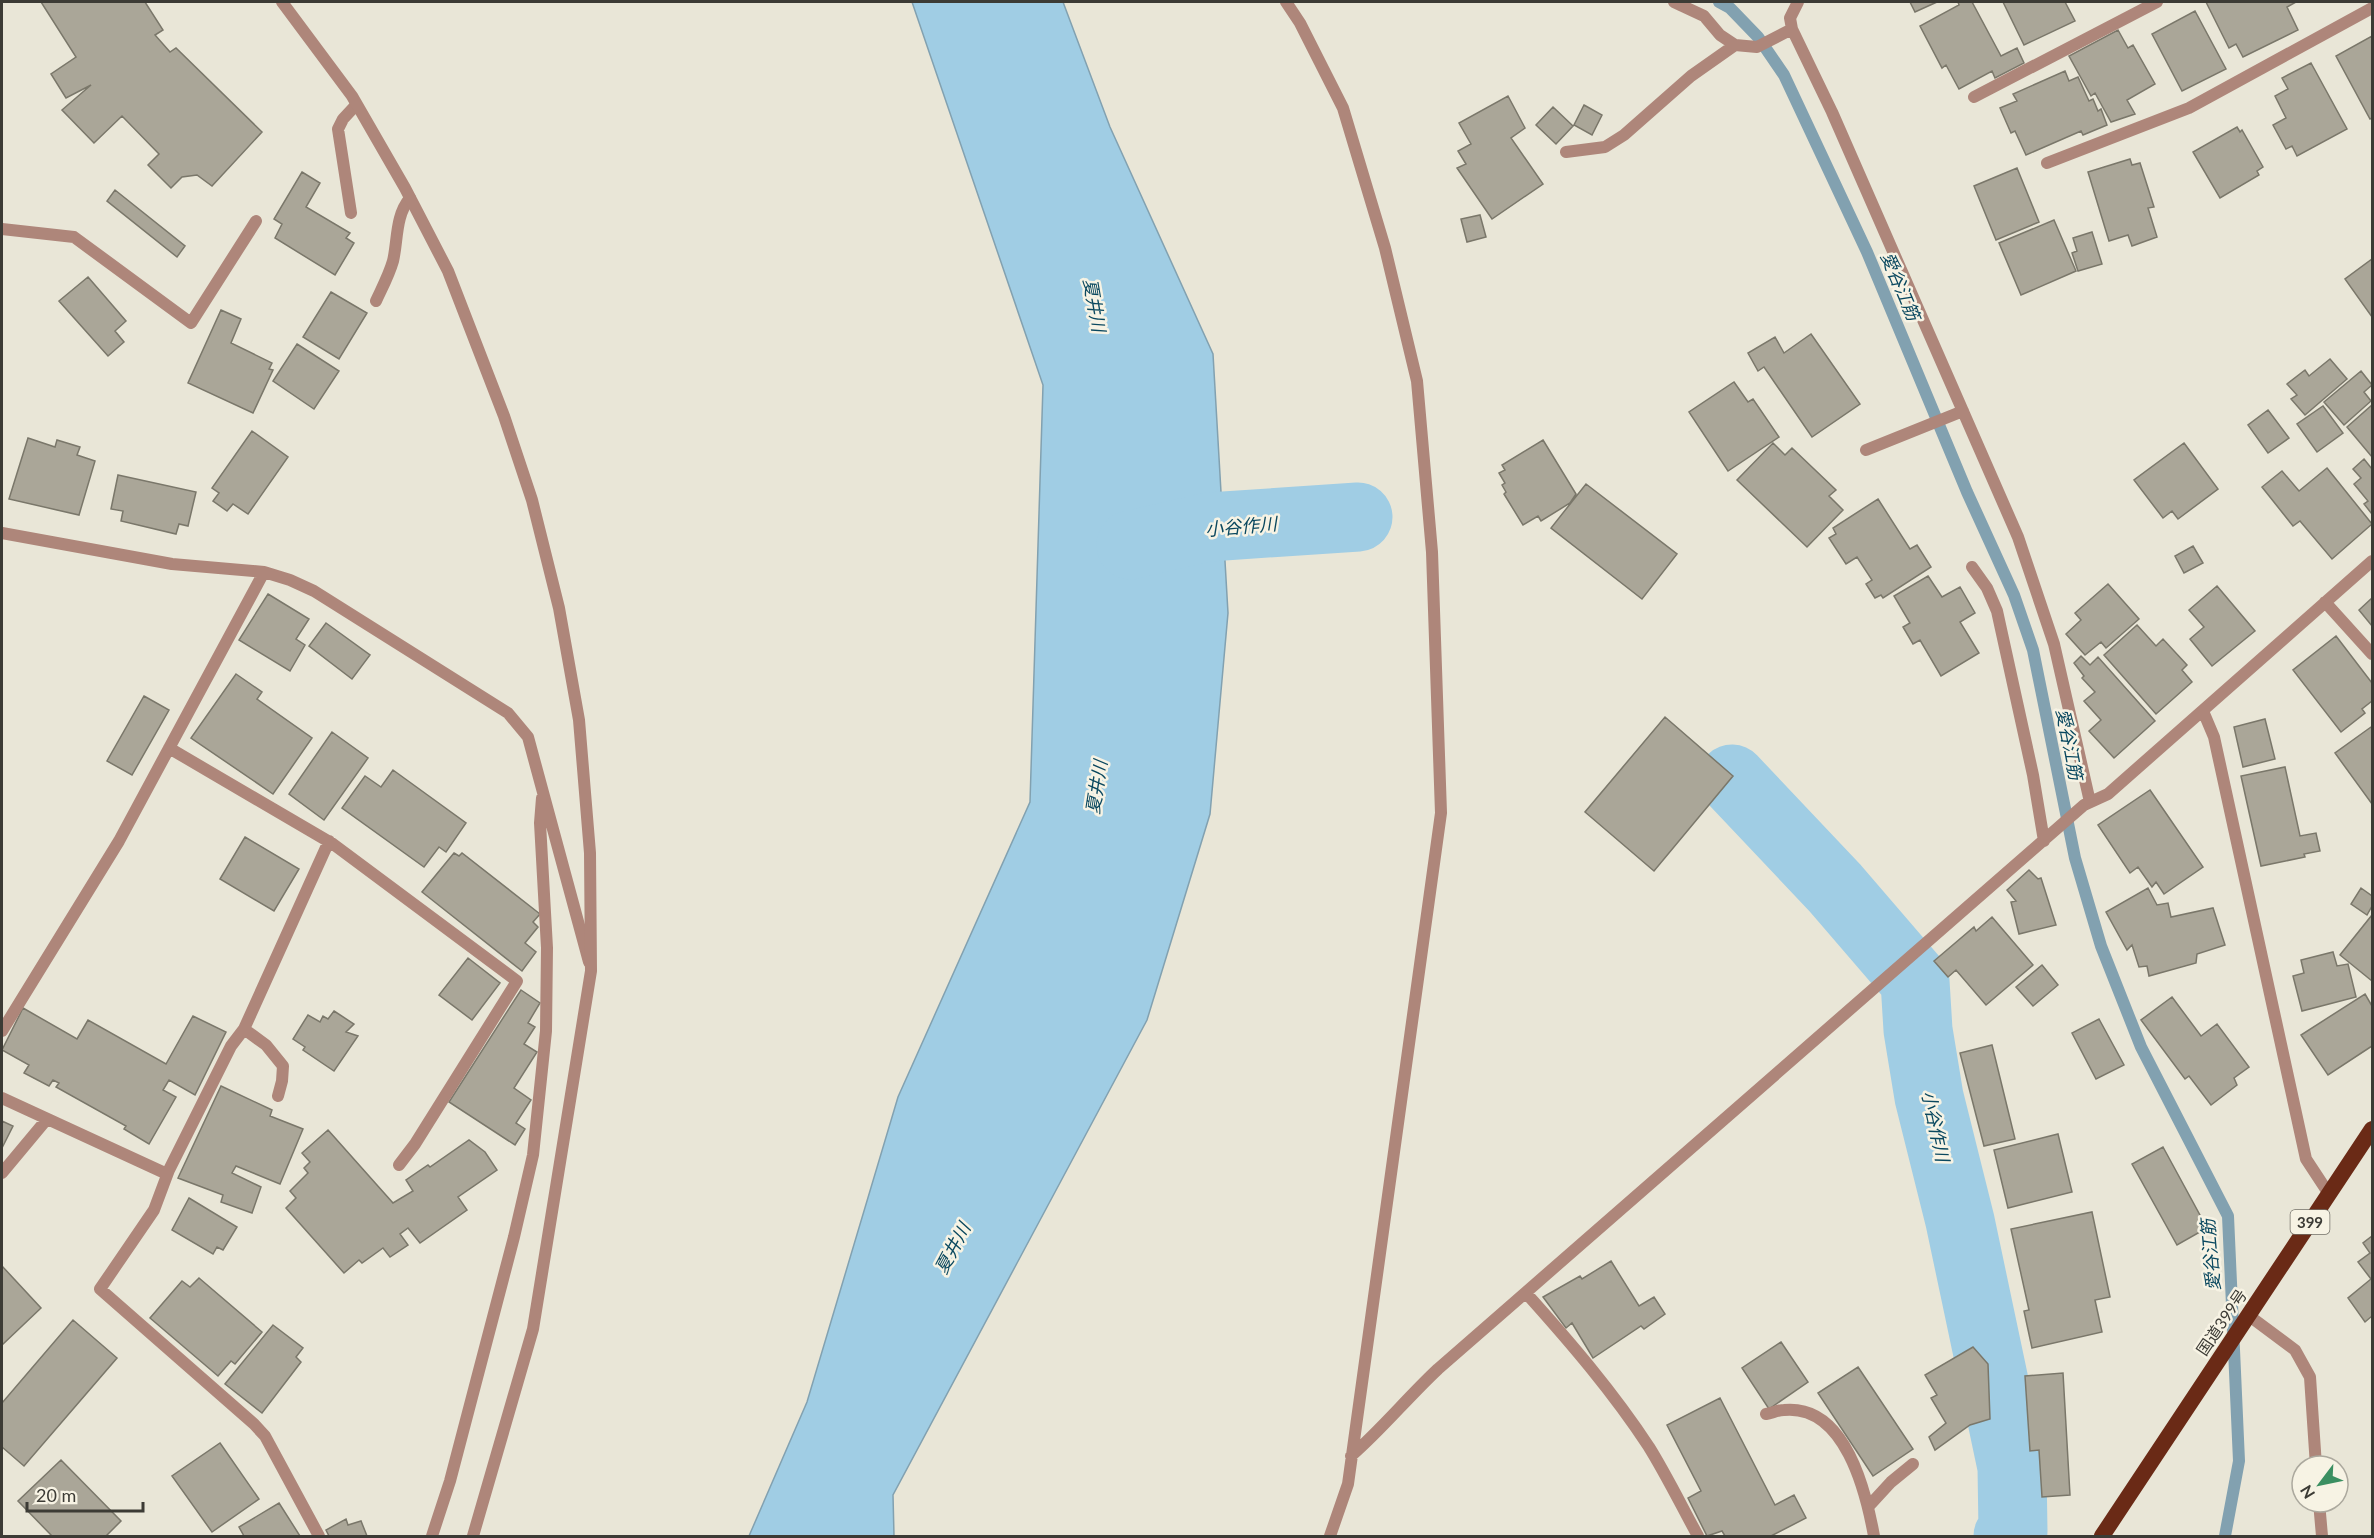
<svg xmlns="http://www.w3.org/2000/svg" width="2374" height="1538" viewBox="0 0 2374 1538" font-family="Lato,'Noto Sans JP',sans-serif">
<style>
.water{fill:#a0cde4;stroke:#82a1b0;stroke-width:1.5}
.lines{fill:none;stroke-linecap:round;stroke-linejoin:round}
.stream{stroke:#82a1b0;stroke-width:12}
.river{stroke:#a0cde4;stroke-width:69}
.building{fill:#aaa698;stroke:#7a776a;stroke-width:1.5}
.minor{stroke:#ae867a;stroke-width:12}
.tertiary{stroke:#ae867a;stroke-width:12}
.trunk{stroke:#6a2a16;stroke-width:16}
.labels{text-anchor:middle;dominant-baseline:central;stroke-width:5;stroke-linejoin:round;paint-order:stroke}
.shield{fill:#f7f3e4;stroke:#74726a;stroke-width:1.5}
.shield-label{font-size:15px;font-weight:bold;fill:#3c3b35}
.street-label{font-size:16px;fill:#3c3b35;stroke:#f7f3e4}
.water-label{font-size:18px;font-style:italic;fill:#0a485f;stroke:#f7f3e4}
</style>
<rect width="100%" height="100%" fill="#e9e6d7"/>
<!-- water -->
<path class="water" d="M 912,2 L 1063,2 L 1110,127 L 1213,354 L 1228,613 L 1210,814 L 1147,1020 L 893,1495 L 894,1536 L 749,1536 L 807,1402 L 898,1097 L 1030,802 L 1043,385 Z"/>
<g class="lines">
<!-- stream -->
<path class="stream" d="M 1719,2 L 1730,8 L 1758,37 L 1784,75 L 1867,252 L 1967,492 L 2014,595 L 2033,650 L 2075,858 L 2101,946 L 2141,1047 L 2228,1216 L 2239,1461 L 2225,1536"/>
<!-- river -->
<path class="river" d="M 1131,545 L 1209,527 L 1358,517
M 1732,779 L 1835,888 L 1915,981 L 1918,1030 L 1929,1097 L 1960,1221 L 2012,1467 L 2013,1531 L 2008,1536"/>
</g>
<!-- building -->
<path class="building" d="M 41,2 L 145,2 L 163,30 L 155,35 L 170,52 L 176,48 L 262,132 L 212,186 L 197,175 L 182,177 L 171,188 L 148,165 L 159,154 L 122,116 L 94,143 L 62,110 L 91,85 L 66,98 L 51,74 L 76,57 Z
M 1910,2 L 1937,2 L 1915,12 Z
M 1958,2 L 1972,2 L 2001,56 L 2017,48 L 2024,63 L 1995,78 L 1992,71 L 1959,89 L 1946,65 L 1942,68 L 1920,26 L 1959,5 Z
M 2003,2 L 2065,2 L 2075,21 L 2024,45 Z
M 2206,2 L 2296,2 L 2287,7 L 2298,30 L 2243,57 L 2236,44 L 2229,48 Z
M 2195,11 L 2226,69 L 2182,91 L 2152,34 Z
M 2118,30 L 2128,48 L 2133,45 L 2155,84 L 2127,100 L 2135,114 L 2111,122 L 2095,93 L 2091,96 L 2069,56 Z
M 2372,36 L 2372,118 L 2370,119 L 2336,56 Z
M 2311,63 L 2347,129 L 2297,156 L 2292,146 L 2286,149 L 2273,125 L 2286,118 L 2275,96 L 2288,89 L 2282,78 Z
M 2065,71 L 2069,81 L 2078,77 L 2089,101 L 2093,99 L 2098,111 L 2101,109 L 2107,125 L 2083,135 L 2081,131 L 2026,155 L 2015,131 L 2011,133 L 2000,108 L 2017,101 L 2013,94 Z
M 1508,96 L 1525,128 L 1511,138 L 1543,184 L 1492,219 L 1457,168 L 1466,164 L 1458,151 L 1471,144 L 1459,123 Z
M 1584,105 L 1602,115 L 1592,135 L 1574,125 Z
M 1553,107 L 1573,126 L 1556,144 L 1536,125 Z
M 2237,127 L 2240,132 L 2242,130 L 2263,167 L 2257,171 L 2259,175 L 2220,198 L 2193,152 Z
M 2130,159 L 2132,165 L 2140,163 L 2154,207 L 2148,208 L 2157,237 L 2132,246 L 2128,235 L 2109,241 L 2088,172 Z
M 2017,168 L 2039,222 L 1996,240 L 1974,186 Z
M 302,172 L 320,183 L 306,207 L 350,233 L 346,238 L 354,243 L 335,275 L 275,238 L 282,224 L 274,219 Z
M 115,190 L 185,246 L 177,257 L 107,201 Z
M 1480,215 L 1486,237 L 1467,242 L 1461,219 Z
M 2054,220 L 2076,271 L 2021,295 L 1999,243 Z
M 2092,232 L 2102,264 L 2078,271 L 2072,253 L 2077,251 L 2073,238 Z
M 2372,259 L 2372,317 L 2345,279 Z
M 88,277 L 126,321 L 115,331 L 124,342 L 108,356 L 59,301 Z
M 331,292 L 367,313 L 339,359 L 303,337 Z
M 221,310 L 241,319 L 231,343 L 272,363 L 269,369 L 273,370 L 253,413 L 188,383 Z
M 1811,334 L 1860,404 L 1812,437 L 1764,367 L 1758,371 L 1748,353 L 1775,337 L 1784,353 Z
M 297,344 L 339,371 L 314,409 L 273,381 Z
M 2330,359 L 2347,379 L 2305,415 L 2291,399 L 2297,395 L 2287,384 L 2305,370 L 2309,376 Z
M 2361,371 L 2372,385 L 2364,392 L 2371,401 L 2344,425 L 2324,402 Z
M 1734,382 L 1748,402 L 1753,399 L 1779,437 L 1728,471 L 1689,412 Z
M 2372,405 L 2372,457 L 2347,427 Z
M 2323,406 L 2343,433 L 2317,452 L 2297,424 Z
M 2268,410 L 2289,438 L 2268,453 L 2248,425 Z
M 252,431 L 288,457 L 248,514 L 233,504 L 227,511 L 213,501 L 219,493 L 212,488 Z
M 28,438 L 55,447 L 57,440 L 80,447 L 77,455 L 95,461 L 79,515 L 9,499 Z
M 1543,440 L 1576,494 L 1570,503 L 1541,521 L 1538,516 L 1523,525 L 1504,494 L 1506,492 L 1502,485 L 1505,483 L 1499,473 L 1505,470 L 1502,465 Z
M 1773,443 L 1785,455 L 1792,448 L 1836,490 L 1829,496 L 1843,510 L 1807,547 L 1737,480 Z
M 2184,443 L 2218,489 L 2178,519 L 2172,511 L 2163,518 L 2134,480 Z
M 2364,459 L 2372,469 L 2372,514 L 2364,504 L 2368,501 L 2354,484 L 2361,478 L 2353,469 Z
M 2327,468 L 2372,524 L 2332,559 L 2300,521 L 2293,526 L 2262,487 L 2282,471 L 2299,491 Z
M 118,475 L 196,492 L 188,526 L 179,524 L 176,534 L 121,521 L 123,511 L 111,509 Z
M 1586,484 L 1677,554 L 1642,599 L 1551,528 Z
M 1878,499 L 1910,549 L 1917,545 L 1931,567 L 1883,598 L 1881,595 L 1875,598 L 1866,584 L 1872,580 L 1857,557 L 1846,564 L 1829,538 L 1836,534 L 1833,528 Z
M 2193,546 L 2203,563 L 2184,573 L 2175,556 Z
M 1928,576 L 1942,597 L 1960,587 L 1975,613 L 1960,622 L 1979,653 L 1941,676 L 1920,640 L 1913,644 L 1903,627 L 1910,623 L 1894,596 Z
M 2108,584 L 2139,619 L 2106,648 L 2101,642 L 2085,655 L 2066,634 L 2081,620 L 2075,613 Z
M 2217,586 L 2255,631 L 2212,666 L 2190,639 L 2204,627 L 2189,610 Z
M 268,594 L 309,619 L 296,639 L 305,645 L 290,671 L 239,640 Z
M 2372,598 L 2372,626 L 2359,610 Z
M 326,623 L 370,655 L 352,679 L 309,646 Z
M 2137,625 L 2156,646 L 2163,639 L 2187,665 L 2182,670 L 2192,682 L 2156,714 L 2104,655 Z
M 2336,636 L 2372,683 L 2372,701 L 2362,709 L 2365,713 L 2341,732 L 2293,670 Z
M 2081,656 L 2090,665 L 2098,657 L 2155,721 L 2114,758 L 2089,731 L 2101,720 L 2084,701 L 2095,692 L 2082,678 L 2084,676 L 2074,663 Z
M 236,674 L 262,692 L 257,699 L 312,738 L 273,794 L 191,738 Z
M 144,696 L 169,710 L 132,775 L 107,761 Z
M 1665,717 L 1733,776 L 1654,871 L 1585,812 Z
M 2265,719 L 2275,759 L 2243,767 L 2234,727 Z
M 2371,727 L 2372,729 L 2372,804 L 2335,753 Z
M 332,732 L 368,758 L 324,820 L 289,794 Z
M 2285,767 L 2300,836 L 2316,833 L 2320,851 L 2304,854 L 2305,857 L 2261,866 L 2241,776 Z
M 393,770 L 466,823 L 446,852 L 439,847 L 424,867 L 342,808 L 365,776 L 381,787 Z
M 2150,790 L 2203,867 L 2164,894 L 2156,882 L 2152,887 L 2138,867 L 2130,873 L 2098,825 Z
M 245,837 L 299,869 L 274,911 L 220,879 Z
M 454,853 L 459,856 L 462,853 L 540,914 L 533,922 L 538,927 L 525,943 L 536,952 L 522,971 L 422,892 Z
M 2029,870 L 2038,879 L 2041,878 L 2056,925 L 2019,934 L 2011,902 L 2016,901 L 2007,890 Z
M 2148,888 L 2157,905 L 2168,903 L 2171,917 L 2213,908 L 2225,945 L 2197,954 L 2196,963 L 2149,976 L 2147,966 L 2139,967 L 2132,945 L 2127,950 L 2106,912 Z
M 2361,888 L 2372,896 L 2372,906 L 2367,915 L 2351,904 Z
M 2372,915 L 2372,981 L 2340,955 Z
M 1992,917 L 2033,965 L 1986,1005 L 1956,970 L 1948,977 L 1934,961 L 1974,927 L 1976,931 Z
M 2333,952 L 2337,966 L 2348,964 L 2356,997 L 2302,1011 L 2293,976 L 2304,973 L 2301,960 Z
M 468,958 L 500,983 L 472,1020 L 439,995 Z
M 2042,965 L 2058,985 L 2033,1006 L 2016,987 Z
M 521,990 L 540,1003 L 528,1023 L 535,1027 L 524,1044 L 537,1052 L 514,1088 L 531,1100 L 516,1123 L 525,1129 L 515,1145 L 449,1102 Z
M 2365,994 L 2372,1006 L 2372,1046 L 2328,1075 L 2301,1035 Z
M 2172,997 L 2201,1036 L 2217,1024 L 2249,1067 L 2234,1078 L 2237,1085 L 2211,1105 L 2189,1076 L 2185,1079 L 2141,1020 Z
M 23,1008 L 77,1039 L 88,1020 L 166,1064 L 193,1016 L 226,1032 L 195,1095 L 169,1080 L 163,1090 L 176,1097 L 149,1144 L 124,1129 L 126,1126 L 56,1087 L 59,1083 L 53,1080 L 49,1086 L 24,1073 L 29,1065 L 2,1050 Z
M 334,1011 L 354,1024 L 346,1032 L 358,1036 L 334,1071 L 303,1050 L 305,1047 L 293,1039 L 308,1015 L 320,1022 L 323,1016 L 328,1019 Z
M 2099,1019 L 2124,1065 L 2096,1079 L 2072,1033 Z
M 1992,1045 L 2015,1139 L 1984,1146 L 1960,1053 Z
M 221,1086 L 272,1110 L 270,1116 L 303,1129 L 280,1184 L 236,1166 L 232,1173 L 261,1187 L 252,1213 L 221,1202 L 223,1195 L 178,1178 Z
M 2,1121 L 13,1126 L 2,1148 Z
M 328,1130 L 393,1203 L 413,1191 L 406,1180 L 428,1165 L 430,1167 L 469,1140 L 485,1152 L 497,1170 L 458,1197 L 467,1210 L 420,1243 L 408,1228 L 400,1234 L 408,1245 L 390,1257 L 383,1248 L 362,1263 L 359,1260 L 344,1273 L 286,1208 L 296,1198 L 290,1191 L 308,1173 L 304,1168 L 310,1162 L 302,1153 Z
M 2058,1134 L 2072,1192 L 2008,1208 L 1994,1150 Z
M 2163,1147 L 2207,1228 L 2177,1245 L 2132,1164 Z
M 189,1198 L 237,1227 L 223,1250 L 217,1247 L 213,1254 L 172,1230 Z
M 2092,1212 L 2110,1297 L 2095,1300 L 2102,1332 L 2032,1348 L 2024,1311 L 2029,1310 L 2011,1229 Z
M 2372,1236 L 2372,1316 L 2365,1322 L 2348,1298 L 2371,1279 L 2358,1262 L 2370,1253 L 2363,1243 Z
M 1611,1261 L 1639,1306 L 1654,1297 L 1665,1314 L 1644,1329 L 1641,1326 L 1593,1358 L 1572,1323 L 1566,1328 L 1543,1297 L 1580,1276 L 1582,1279 Z
M 2,1266 L 41,1308 L 2,1345 Z
M 199,1278 L 262,1332 L 235,1364 L 231,1361 L 218,1376 L 150,1318 L 182,1281 L 190,1287 Z
M 73,1320 L 117,1358 L 24,1466 L 2,1447 L 2,1403 Z
M 273,1325 L 303,1348 L 296,1357 L 301,1362 L 262,1413 L 225,1384 Z
M 1781,1342 L 1808,1382 L 1769,1409 L 1742,1368 Z
M 1973,1347 L 1988,1364 L 1990,1419 L 1970,1425 L 1935,1450 L 1929,1437 L 1946,1423 L 1931,1398 L 1937,1395 L 1925,1375 Z
M 1858,1367 L 1913,1449 L 1873,1476 L 1818,1393 Z
M 2063,1373 L 2070,1495 L 2042,1497 L 2039,1450 L 2030,1451 L 2025,1376 Z
M 1720,1398 L 1775,1505 L 1794,1495 L 1806,1518 L 1771,1536 L 1725,1536 L 1722,1531 L 1707,1536 L 1688,1498 L 1701,1491 L 1667,1425 Z
M 220,1443 L 259,1499 L 212,1532 L 172,1476 Z
M 61,1460 L 121,1521 L 106,1536 L 52,1536 L 18,1501 Z
M 279,1503 L 300,1536 L 244,1536 L 239,1527 Z
M 346,1519 L 348,1525 L 361,1521 L 367,1536 L 329,1536 L 326,1530 Z"/>
<g class="lines">
<!-- minor -->
<path class="minor" d="M 1286,2 L 1300,23 L 1343,108 L 1385,248 L 1417,381 L 1432,552 L 1441,813 L 1348,1484 L 1330,1536
M 1674,2 L 1704,16 L 1720,35 L 1735,45 L 1757,47 L 1792,29
M 1798,2 L 1790,18 L 1792,29 L 1832,112 L 2018,537 L 2054,644 L 2090,802
M 1974,97 L 2157,2
M 1566,152 L 1605,147 L 1624,135 L 1691,76 L 1735,45
M 2047,163 L 2189,108 L 2372,8
M 351,213 L 338,129 L 343,119 L 356,105
M 2,229 L 74,237 L 191,323 L 256,221
M 376,301 C 382,288 389,275 393,261 C 398,240 395,216 410,198
M 1866,450 L 1963,411
M 2,533 L 172,564 L 264,572 L 290,580 L 314,591 L 508,713 L 528,737 L 589,962
M 1972,567 L 1987,588 L 1997,611 L 2033,775 L 2044,841
M 2325,602 L 2372,654
M 2203,711 L 2214,737 L 2306,1159 L 2329,1194
M 169,748 L 333,844 L 517,981 L 415,1144 L 399,1165
M 244,1029 L 266,1045 L 283,1066 L 282,1081 L 278,1096
M 2,1031 L 119,841 L 264,572
M 2,1098 L 167,1174
M 2,1173 L 47,1119
M 1526,1293 C 1570,1342 1613,1392 1649,1447 C 1667,1476 1682,1507 1698,1536
M 1766,1414 C 1772,1413 1778,1410 1784,1410 C 1845,1404 1866,1492 1874,1536
M 1351,1456 C 1382,1429 1408,1397 1438,1369 L 2084,805 L 2108,794 L 2372,561
M 1868,1507 L 1891,1482 L 1913,1464
M 319,1536 L 265,1436 L 254,1424 L 100,1289 L 154,1210 L 169,1170 L 231,1046 L 244,1029 L 329,841
M 432,1536 L 450,1481 L 514,1237 L 533,1155 L 546,1031 L 547,948 L 540,823 L 542,798"/>
<!-- tertiary -->
<path class="tertiary" d="M 282,2 L 352,96 L 405,188 L 448,271 L 504,416 L 532,500 L 559,608 L 579,720 L 590,853 L 591,971 L 533,1329 L 473,1536
M 2248,1315 L 2295,1350 L 2310,1377 L 2316,1466
M 2319,1502 L 2322,1536"/>
<!-- trunk -->
<path class="trunk" d="M 2102,1536 L 2372,1129"/>
</g>
<g class="labels">
<!-- shield labels -->
<rect class="shield" x="2290.5" y="1210" width="39" height="24" rx="4.5"/>
<g class="shield-label">
<text x="2310" y="1222">399</text>
</g>
<!-- street labels -->
<g class="street-label">
<text transform="translate(2221 1322) rotate(-56)">国道399号</text>
</g>
<!-- water labels -->
<g class="water-label">
<text transform="translate(1901 286) rotate(67)">愛谷江筋</text>
<text transform="translate(1095 305) rotate(80)">夏井川</text>
<text transform="translate(1241 526) rotate(-5)">小谷作川</text>
<text transform="translate(2070 744) rotate(79)">愛谷江筋</text>
<text transform="translate(1096 787) rotate(-81)">夏井川</text>
<text transform="translate(1936 1126) rotate(78)">小谷作川</text>
<text transform="translate(952 1248) rotate(-62)">夏井川</text>
<text transform="translate(2210 1255) rotate(-95)">愛谷江筋</text>
</g>
</g>
<!-- border -->
<rect width="2374" height="1538" fill="none" stroke="#3c3b35" stroke-width="6"/>
<!-- north arrow -->
<g transform="translate(2320 1484) rotate(238)"><circle r="28" fill="#f7f3e4" stroke="#aca99e" stroke-width="1.5"/>
<path d="M0-4.5L10 22L0 15L-10 22Z" fill="#3b8f61"/>
<text y="-9" font-size="16" font-weight="bold" text-anchor="middle" fill="#3c3b35">N</text>
</g>
<!-- scale -->
<path d="M27 1502v9h116v-9" fill="none" stroke="#3c3b35" stroke-width="3"/>
<text x="36" y="1502" font-size="18" fill="#3c3b35" stroke="#f7f3e4" stroke-width="4.5" paint-order="stroke">20 m</text>
</svg>
